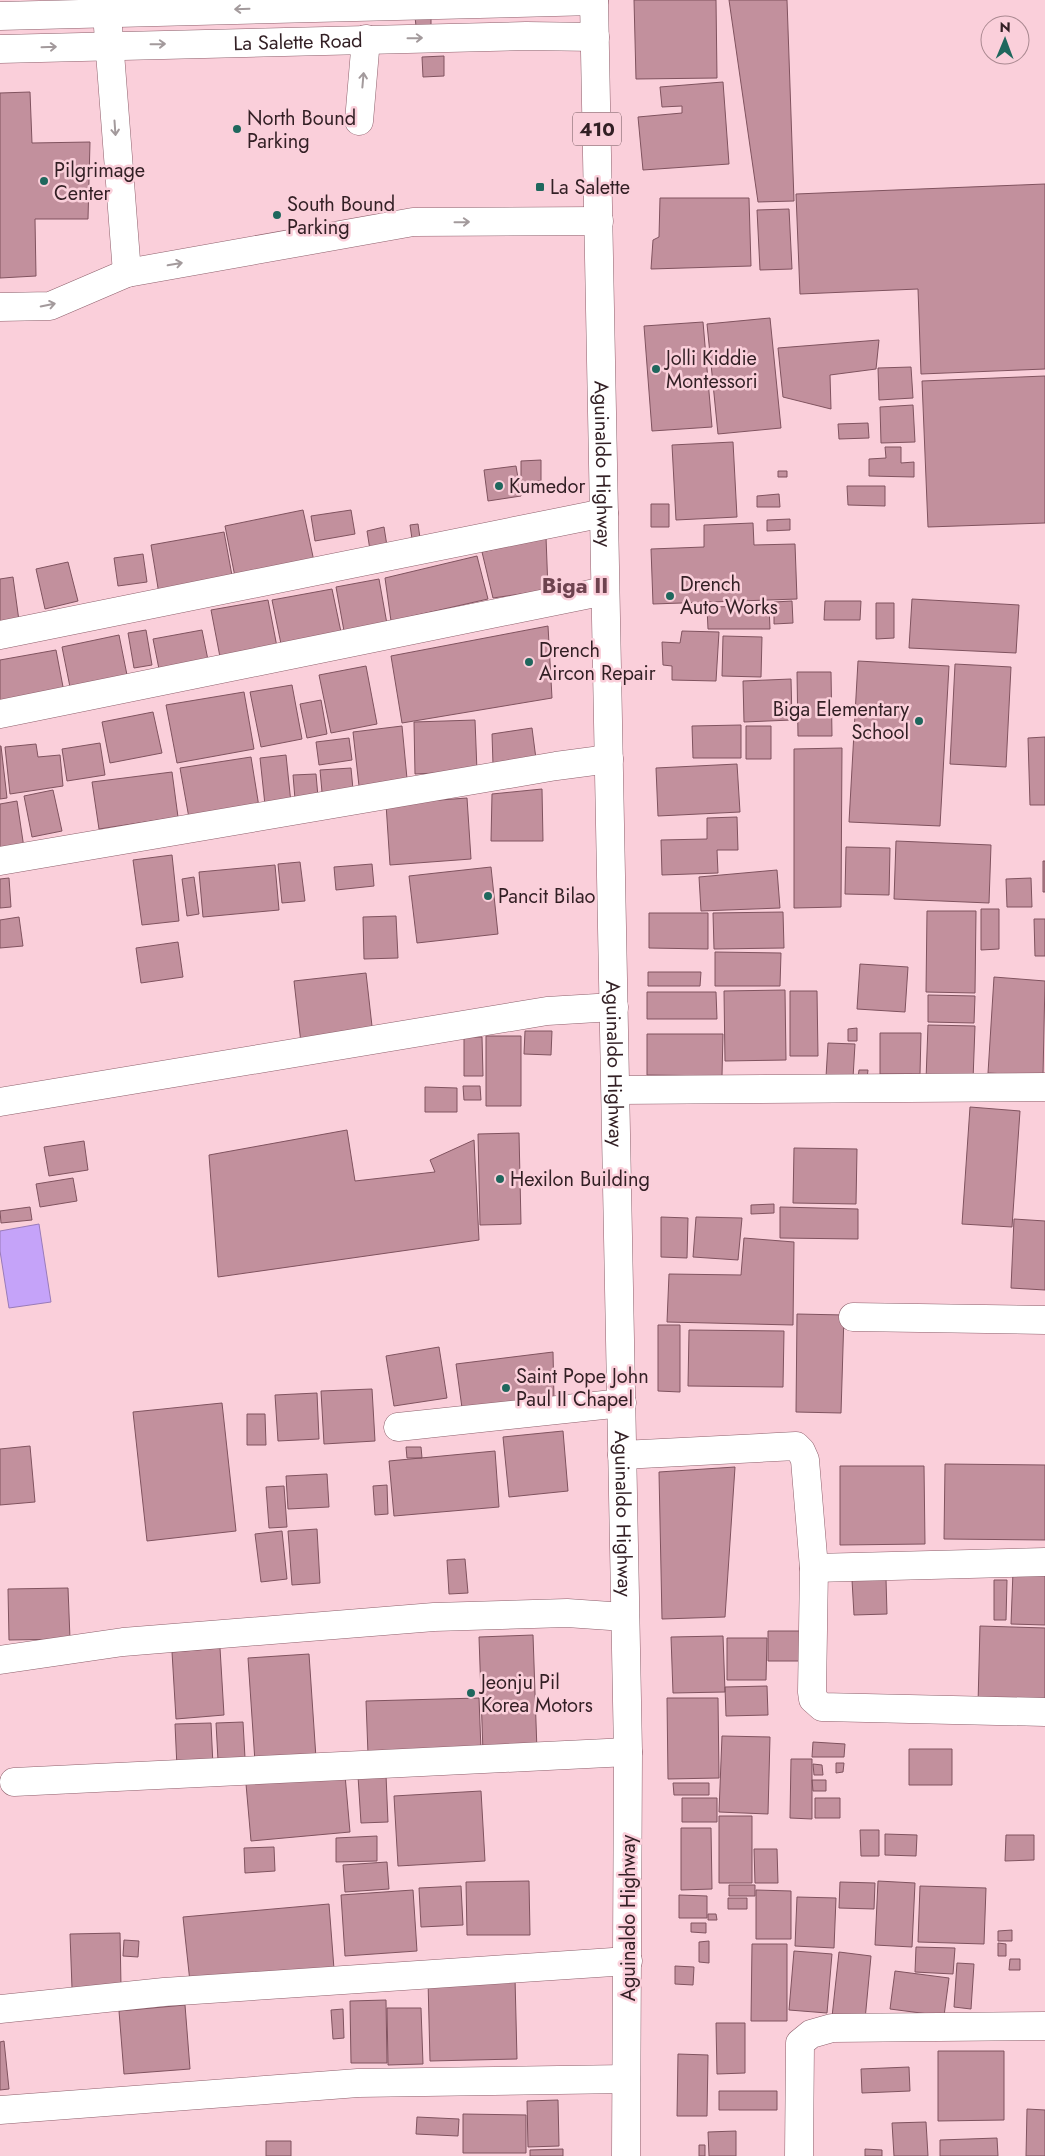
<svg xmlns="http://www.w3.org/2000/svg" width="1045" height="2156" viewBox="0 0 1045 2156" font-family="Jost,sans-serif">
<style>
.water{fill:#c5a3f9;stroke:#997bb9}
.building{fill:#c2909d;stroke:#80535f}
.lines{fill:none;stroke-linecap:round;stroke-linejoin:round}
.minor-casing{stroke:#8e606c;stroke-width:29}
.major-casing{stroke:#8e606c;stroke-width:29}
.minor{stroke:#fff;stroke-width:28}
.major{stroke:#fff;stroke-width:28}
.oneway{stroke:#a39a9c}
.poi-dot{fill:#1f675d;stroke:#facfda;stroke-width:2}
.labels{text-anchor:middle;dominant-baseline:central;stroke-width:5;stroke-linejoin:round;paint-order:stroke}
.shield{fill:#facfda;stroke:#6e545b;stroke-width:1}
.shield-label{font-size:19px;font-weight:bold;fill:#321f24}
.street-label{font-size:20px;fill:#321f24;stroke:#facfda}
.poi-label{font-size:20px;fill:#321f24;stroke:#facfda;text-anchor:start}
.quarter-label{font-size:22px;font-weight:bold;fill:#6e434f;stroke:#facfda}
</style>
<rect width="100%" height="100%" fill="#facfda"/>
<!-- water -->
<path class="water" d="M 39,1224 L 51,1302 L 9,1308 L 0,1251 L 0,1231 Z"/>
<!-- building -->
<path class="building" d="M 634,0 L 716,0 L 717,78 L 636,79 Z
M 729,0 L 787,0 L 794,201 L 758,202 Z
M 415,17 L 431,17 L 431,26 L 416,26 Z
M 444,56 L 444,76 L 423,77 L 422,57 Z
M 723,82 L 729,164 L 643,170 L 638,117 L 682,113 L 682,106 L 662,107 L 660,87 Z
M 30,92 L 32,143 L 90,142 L 88,219 L 35,219 L 36,276 L 0,278 L 0,93 Z
M 1045,184 L 1045,369 L 921,374 L 918,289 L 800,294 L 796,194 Z
M 660,198 L 749,198 L 751,266 L 651,269 L 653,240 L 659,237 Z
M 789,209 L 792,269 L 760,270 L 757,210 Z
M 770,318 L 781,428 L 718,434 L 707,324 Z
M 703,322 L 712,427 L 652,431 L 644,326 Z
M 879,340 L 876,369 L 830,375 L 831,409 L 783,397 L 778,348 Z
M 911,367 L 913,398 L 879,400 L 878,368 Z
M 1045,376 L 1045,523 L 928,527 L 922,381 Z
M 913,405 L 915,442 L 881,443 L 880,407 Z
M 868,423 L 869,438 L 839,439 L 838,424 Z
M 733,442 L 737,517 L 676,520 L 672,445 Z
M 885,447 L 901,447 L 901,463 L 914,462 L 914,477 L 869,476 L 869,459 L 886,458 Z
M 541,460 L 541,481 L 521,482 L 521,461 Z
M 516,466 L 521,496 L 488,501 L 484,470 Z
M 778,471 L 787,471 L 787,477 L 778,477 Z
M 847,486 L 885,486 L 885,506 L 848,505 Z
M 779,494 L 780,507 L 757,507 L 757,496 Z
M 651,504 L 669,504 L 669,527 L 651,527 Z
M 303,510 L 315,566 L 236,582 L 225,526 Z
M 351,510 L 355,534 L 315,541 L 311,516 Z
M 790,519 L 790,530 L 767,531 L 767,520 Z
M 753,523 L 754,545 L 795,544 L 797,599 L 653,604 L 651,549 L 704,547 L 704,525 Z
M 418,524 L 421,545 L 413,546 L 410,525 Z
M 384,527 L 387,546 L 370,550 L 367,531 Z
M 224,532 L 233,581 L 159,594 L 151,545 Z
M 546,537 L 548,590 L 493,598 L 482,552 Z
M 143,554 L 147,582 L 118,586 L 114,558 Z
M 477,556 L 488,599 L 391,621 L 385,578 Z
M 68,562 L 78,601 L 45,609 L 36,569 Z
M 13,577 L 20,628 L 0,630 L 0,579 Z
M 379,579 L 387,624 L 344,631 L 336,587 Z
M 332,589 L 341,632 L 281,644 L 272,600 Z
M 912,599 L 1019,605 L 1016,653 L 909,648 Z
M 268,600 L 277,647 L 220,657 L 211,610 Z
M 792,601 L 793,623 L 774,624 L 774,602 Z
M 825,601 L 861,601 L 860,620 L 824,620 Z
M 876,603 L 894,603 L 894,638 L 876,639 Z
M 769,606 L 770,629 L 708,629 L 707,607 Z
M 548,626 L 552,698 L 402,723 L 391,656 Z
M 146,630 L 152,665 L 134,668 L 128,633 Z
M 202,630 L 208,660 L 159,669 L 153,639 Z
M 682,631 L 719,632 L 716,681 L 672,680 L 672,666 L 663,665 L 662,642 L 680,643 Z
M 119,635 L 127,675 L 70,687 L 62,647 Z
M 723,636 L 762,637 L 761,677 L 722,676 Z
M 56,650 L 64,692 L 0,704 L 0,660 Z
M 858,661 L 949,666 L 940,826 L 849,822 Z
M 955,664 L 1011,667 L 1006,767 L 950,764 Z
M 366,666 L 377,724 L 331,733 L 319,675 Z
M 797,672 L 831,672 L 832,736 L 798,736 Z
M 791,679 L 792,720 L 744,722 L 743,681 Z
M 292,685 L 302,739 L 261,747 L 250,692 Z
M 244,692 L 254,749 L 177,763 L 166,705 Z
M 321,700 L 327,734 L 307,738 L 300,704 Z
M 153,712 L 162,753 L 110,763 L 102,722 Z
M 475,720 L 477,771 L 415,774 L 414,722 Z
M 741,725 L 741,758 L 693,758 L 692,726 Z
M 402,726 L 408,789 L 360,795 L 353,732 Z
M 746,726 L 771,726 L 771,759 L 746,759 Z
M 532,728 L 536,759 L 493,765 L 492,734 Z
M 1045,737 L 1045,805 L 1030,805 L 1028,738 Z
M 349,738 L 352,760 L 319,765 L 316,742 Z
M 100,743 L 105,775 L 67,781 L 62,749 Z
M 36,744 L 38,757 L 60,755 L 63,786 L 10,794 L 5,747 Z
M 1,746 L 7,798 L 0,799 L 0,746 Z
M 842,748 L 841,907 L 794,908 L 794,749 Z
M 286,755 L 291,803 L 265,805 L 260,758 Z
M 251,757 L 259,807 L 189,818 L 180,768 Z
M 737,764 L 740,812 L 658,816 L 656,768 Z
M 351,768 L 354,800 L 323,803 L 320,770 Z
M 172,772 L 178,817 L 99,829 L 92,782 Z
M 316,774 L 318,797 L 295,799 L 293,775 Z
M 542,789 L 543,841 L 491,841 L 492,794 Z
M 53,790 L 62,831 L 32,837 L 24,796 Z
M 467,798 L 471,859 L 390,865 L 386,804 Z
M 17,801 L 24,848 L 0,851 L 0,804 Z
M 737,817 L 738,850 L 717,850 L 718,873 L 662,875 L 661,840 L 707,839 L 707,818 Z
M 896,841 L 991,845 L 989,903 L 894,899 Z
M 846,847 L 890,848 L 889,895 L 845,894 Z
M 172,855 L 179,921 L 142,925 L 133,860 Z
M 1043,861 L 1045,861 L 1045,892 L 1043,892 Z
M 300,862 L 305,901 L 282,903 L 278,864 Z
M 372,864 L 374,886 L 336,890 L 334,867 Z
M 275,865 L 279,910 L 203,917 L 199,872 Z
M 491,867 L 498,934 L 417,943 L 409,876 Z
M 777,870 L 780,908 L 701,911 L 699,877 Z
M 194,877 L 199,914 L 187,916 L 182,879 Z
M 9,878 L 11,907 L 0,908 L 0,879 Z
M 1031,878 L 1032,907 L 1007,907 L 1006,879 Z
M 981,909 L 999,909 L 999,949 L 981,950 Z
M 927,911 L 976,911 L 975,993 L 926,992 Z
M 783,912 L 784,948 L 714,949 L 713,913 Z
M 649,913 L 708,913 L 708,949 L 649,948 Z
M 396,916 L 398,958 L 364,959 L 363,917 Z
M 19,917 L 23,946 L 0,948 L 0,920 Z
M 1034,919 L 1045,919 L 1045,956 L 1035,956 Z
M 178,942 L 183,977 L 141,983 L 136,948 Z
M 715,952 L 781,953 L 780,986 L 715,986 Z
M 860,964 L 908,967 L 905,1012 L 857,1009 Z
M 648,972 L 701,972 L 700,986 L 648,986 Z
M 366,973 L 373,1035 L 301,1043 L 294,981 Z
M 994,977 L 1045,981 L 1043,1076 L 988,1073 Z
M 785,990 L 786,1060 L 725,1061 L 724,991 Z
M 790,991 L 817,991 L 818,1056 L 790,1056 Z
M 647,992 L 716,992 L 717,1019 L 647,1019 Z
M 928,995 L 975,996 L 974,1023 L 928,1022 Z
M 928,1025 L 975,1026 L 973,1080 L 926,1080 Z
M 857,1028 L 857,1041 L 848,1041 L 848,1029 Z
M 525,1031 L 552,1031 L 551,1055 L 524,1054 Z
M 880,1033 L 921,1033 L 920,1074 L 880,1074 Z
M 647,1034 L 723,1034 L 722,1076 L 647,1075 Z
M 486,1036 L 521,1036 L 521,1106 L 486,1106 Z
M 464,1037 L 482,1037 L 483,1076 L 464,1076 Z
M 828,1043 L 855,1044 L 853,1078 L 826,1077 Z
M 859,1070 L 868,1070 L 867,1079 L 858,1078 Z
M 463,1086 L 480,1086 L 481,1100 L 464,1100 Z
M 425,1087 L 457,1088 L 457,1112 L 425,1112 Z
M 970,1107 L 1020,1111 L 1012,1227 L 962,1224 Z
M 347,1130 L 355,1181 L 435,1172 L 430,1160 L 474,1140 L 479,1240 L 218,1277 L 209,1155 Z
M 519,1133 L 521,1224 L 480,1225 L 478,1134 Z
M 84,1141 L 88,1170 L 49,1176 L 44,1147 Z
M 794,1148 L 857,1149 L 856,1204 L 793,1203 Z
M 73,1178 L 77,1201 L 40,1207 L 36,1184 Z
M 774,1204 L 774,1213 L 751,1214 L 751,1205 Z
M 30,1207 L 32,1220 L 1,1223 L 0,1211 Z
M 780,1207 L 858,1209 L 858,1239 L 780,1238 Z
M 661,1217 L 688,1218 L 687,1258 L 661,1257 Z
M 696,1217 L 742,1218 L 738,1260 L 693,1257 Z
M 1014,1219 L 1045,1221 L 1045,1290 L 1011,1288 Z
M 744,1238 L 794,1242 L 793,1325 L 667,1322 L 669,1274 L 741,1275 Z
M 797,1314 L 844,1315 L 841,1413 L 796,1412 Z
M 658,1325 L 680,1325 L 680,1392 L 658,1391 Z
M 689,1330 L 784,1331 L 783,1387 L 688,1386 Z
M 439,1347 L 447,1398 L 394,1406 L 386,1356 Z
M 553,1352 L 554,1399 L 462,1408 L 456,1364 Z
M 372,1389 L 375,1441 L 324,1444 L 321,1391 Z
M 317,1393 L 319,1439 L 278,1441 L 275,1395 Z
M 222,1403 L 236,1531 L 147,1541 L 133,1412 Z
M 247,1414 L 265,1414 L 266,1445 L 247,1445 Z
M 563,1431 L 568,1491 L 509,1497 L 503,1437 Z
M 30,1446 L 35,1502 L 0,1505 L 0,1449 Z
M 406,1447 L 421,1447 L 422,1458 L 407,1458 Z
M 495,1451 L 499,1507 L 394,1516 L 389,1461 Z
M 945,1464 L 1045,1465 L 1045,1540 L 944,1539 Z
M 840,1466 L 924,1466 L 925,1544 L 840,1545 Z
M 735,1467 L 725,1617 L 662,1619 L 659,1472 Z
M 327,1474 L 329,1507 L 288,1509 L 286,1476 Z
M 387,1485 L 388,1514 L 375,1515 L 373,1486 Z
M 284,1486 L 287,1527 L 269,1528 L 266,1487 Z
M 317,1529 L 320,1583 L 292,1585 L 288,1531 Z
M 282,1531 L 287,1579 L 261,1582 L 255,1534 Z
M 465,1559 L 468,1593 L 449,1594 L 447,1560 Z
M 1013,1571 L 1045,1572 L 1045,1625 L 1011,1624 Z
M 886,1579 L 887,1614 L 854,1615 L 852,1580 Z
M 994,1580 L 1007,1580 L 1006,1620 L 994,1620 Z
M 68,1588 L 70,1639 L 9,1640 L 8,1589 Z
M 980,1626 L 1045,1628 L 1045,1706 L 978,1704 Z
M 768,1631 L 812,1631 L 812,1661 L 768,1661 Z
M 533,1635 L 537,1751 L 483,1752 L 479,1637 Z
M 723,1636 L 725,1692 L 673,1693 L 671,1637 Z
M 727,1638 L 767,1638 L 766,1680 L 727,1680 Z
M 220,1648 L 224,1715 L 176,1719 L 172,1652 Z
M 309,1654 L 316,1758 L 255,1762 L 248,1658 Z
M 767,1686 L 768,1715 L 726,1716 L 725,1687 Z
M 479,1698 L 481,1750 L 368,1754 L 366,1701 Z
M 667,1698 L 718,1698 L 719,1778 L 668,1779 Z
M 243,1722 L 245,1758 L 218,1760 L 216,1723 Z
M 211,1723 L 213,1766 L 177,1768 L 175,1724 Z
M 722,1736 L 770,1737 L 768,1814 L 719,1812 Z
M 813,1742 L 845,1744 L 844,1757 L 812,1757 Z
M 909,1749 L 952,1749 L 952,1785 L 909,1785 Z
M 791,1759 L 812,1759 L 812,1819 L 790,1818 Z
M 836,1763 L 844,1763 L 843,1772 L 836,1773 Z
M 813,1764 L 822,1765 L 823,1775 L 814,1775 Z
M 345,1775 L 350,1832 L 251,1841 L 246,1784 Z
M 386,1775 L 388,1822 L 361,1823 L 358,1776 Z
M 812,1780 L 826,1780 L 826,1791 L 813,1791 Z
M 673,1783 L 709,1783 L 709,1795 L 674,1795 Z
M 481,1791 L 485,1861 L 398,1866 L 394,1796 Z
M 682,1798 L 717,1798 L 717,1822 L 682,1822 Z
M 815,1798 L 840,1798 L 840,1818 L 815,1818 Z
M 719,1816 L 752,1816 L 752,1883 L 719,1883 Z
M 681,1828 L 711,1828 L 712,1889 L 681,1890 Z
M 860,1830 L 879,1830 L 879,1856 L 861,1856 Z
M 885,1834 L 917,1835 L 916,1856 L 885,1855 Z
M 1006,1835 L 1034,1835 L 1034,1860 L 1005,1861 Z
M 377,1836 L 377,1861 L 336,1862 L 336,1838 Z
M 274,1847 L 275,1871 L 245,1873 L 244,1848 Z
M 754,1849 L 777,1849 L 778,1883 L 755,1883 Z
M 387,1862 L 389,1889 L 345,1892 L 343,1865 Z
M 529,1881 L 530,1935 L 467,1935 L 466,1882 Z
M 878,1881 L 915,1883 L 912,1947 L 875,1945 Z
M 840,1882 L 875,1883 L 874,1909 L 839,1908 Z
M 729,1885 L 755,1885 L 755,1896 L 729,1896 Z
M 461,1886 L 463,1925 L 421,1927 L 419,1888 Z
M 920,1886 L 986,1888 L 984,1944 L 918,1942 Z
M 413,1890 L 417,1951 L 345,1956 L 341,1895 Z
M 756,1890 L 791,1891 L 791,1939 L 756,1939 Z
M 679,1895 L 707,1896 L 707,1918 L 679,1918 Z
M 797,1897 L 836,1898 L 834,1948 L 795,1946 Z
M 728,1898 L 747,1898 L 747,1909 L 728,1909 Z
M 329,1904 L 334,1969 L 190,1982 L 183,1917 Z
M 708,1914 L 716,1914 L 717,1920 L 708,1920 Z
M 691,1923 L 706,1923 L 706,1933 L 691,1932 Z
M 1012,1930 L 1012,1941 L 998,1941 L 998,1931 Z
M 120,1933 L 121,1986 L 72,1988 L 70,1934 Z
M 124,1940 L 139,1941 L 138,1957 L 123,1956 Z
M 709,1941 L 709,1963 L 699,1962 L 699,1942 Z
M 998,1943 L 1006,1944 L 1006,1956 L 998,1956 Z
M 752,1944 L 787,1944 L 787,2021 L 751,2021 Z
M 916,1947 L 955,1948 L 953,1974 L 915,1972 Z
M 794,1951 L 832,1954 L 827,2013 L 789,2010 Z
M 839,1952 L 871,1956 L 865,2020 L 832,2017 Z
M 1010,1959 L 1020,1959 L 1020,1970 L 1009,1970 Z
M 957,1963 L 974,1964 L 971,2009 L 954,2007 Z
M 675,1966 L 694,1967 L 693,1985 L 675,1984 Z
M 895,1971 L 949,1978 L 944,2016 L 890,2009 Z
M 515,1978 L 517,2059 L 430,2061 L 428,1980 Z
M 386,2000 L 387,2063 L 351,2063 L 350,2001 Z
M 185,2005 L 190,2069 L 124,2074 L 119,2011 Z
M 387,2008 L 421,2008 L 423,2064 L 388,2065 Z
M 343,2009 L 344,2038 L 333,2039 L 331,2010 Z
M 716,2023 L 745,2023 L 745,2073 L 717,2074 Z
M 4,2041 L 9,2089 L 0,2090 L 0,2042 Z
M 938,2051 L 1004,2051 L 1004,2120 L 938,2121 Z
M 678,2054 L 708,2055 L 707,2116 L 677,2116 Z
M 909,2067 L 910,2091 L 862,2093 L 861,2069 Z
M 719,2091 L 777,2091 L 777,2110 L 719,2110 Z
M 558,2100 L 559,2146 L 528,2147 L 527,2101 Z
M 1027,2109 L 1045,2110 L 1045,2156 L 1026,2156 Z
M 463,2114 L 526,2115 L 526,2153 L 463,2153 Z
M 417,2117 L 459,2119 L 458,2136 L 416,2134 Z
M 926,2122 L 928,2156 L 894,2156 L 892,2123 Z
M 736,2131 L 736,2156 L 709,2156 L 708,2132 Z
M 997,2138 L 998,2156 L 940,2156 L 940,2140 Z
M 266,2141 L 291,2141 L 291,2156 L 266,2156 Z
M 699,2145 L 705,2145 L 705,2156 L 699,2156 Z
M 563,2149 L 563,2156 L 530,2156 L 530,2150 Z
M 865,2149 L 882,2150 L 882,2156 L 865,2156 Z"/>
<g class="lines">
<!-- minor casing -->
<g class="minor-casing">
<g id="minor">
<path d="M 0,16 L 594,1"/>
<path d="M 108,27 L 127,273"/>
<path id="s1" d="M 0,49 L 526,36 L 595,37"/>
<path d="M 359,121 L 366,39"/>
<path d="M 0,307 L 50,306 L 127,273 L 413,222 L 599,221"/>
<path d="M 0,635 L 604,513"/>
<path d="M 0,714 L 605,591"/>
<path d="M 0,861 L 556,766 L 609,759"/>
<path d="M 616,1090 L 1045,1087"/>
<path d="M 0,1102 L 547,1011 L 614,1007"/>
<path d="M 853,1317 L 1045,1320"/>
<path d="M 398,1427 L 622,1403"/>
<path d="M 622,1455 L 796,1446 L 801,1451 L 805,1460 L 814,1568 L 812,1692 L 813,1699 L 822,1707 L 1045,1712"/>
<path d="M 814,1568 L 1045,1562"/>
<path d="M 0,1660 L 123,1642 L 434,1617 L 567,1613 L 625,1617"/>
<path d="M 14,1782 L 628,1752"/>
<path d="M 0,2009 L 164,1992 L 628,1961"/>
<path d="M 0,2110 L 358,2083 L 626,2079"/>
<path d="M 799,2156 L 800,2043 L 811,2034 L 832,2028 L 1045,2026"/>
</g>
</g>
<!-- major casing -->
<g class="major-casing">
<g id="major">
<path id="s2" d="M 594,0 L 628,1752 L 626,2156"/>
</g>
</g>
<!-- minor -->
<use href="#minor" class="minor"/>
<!-- major -->
<use href="#major" class="major"/>
</g>
<!-- one-way arrows -->
<defs><path id="oneway-shaft" d="M-6 0H5M1.5-3L5.5 0L1.5 3" fill="none" stroke-width="1.6" stroke-linecap="round" stroke-linejoin="round" transform="scale(1.25)"/></defs>
<g class="oneway">
<use href="#oneway-shaft" transform="translate(242 9) rotate(178)"/>
<use href="#oneway-shaft" transform="translate(415 38) rotate(-1)"/>
<use href="#oneway-shaft" transform="translate(158 44) rotate(-1)"/>
<use href="#oneway-shaft" transform="translate(49 47) rotate(-2)"/>
<use href="#oneway-shaft" transform="translate(363 80) rotate(-85)"/>
<use href="#oneway-shaft" transform="translate(115 128) rotate(86)"/>
<use href="#oneway-shaft" transform="translate(462 222) rotate(-1)"/>
<use href="#oneway-shaft" transform="translate(175 264) rotate(-10)"/>
<use href="#oneway-shaft" transform="translate(48 305) rotate(-11)"/>
</g>
<!-- markers -->
<g class="poi-dot">
<circle cx="237" cy="129" r="5"/>
<circle cx="44" cy="181" r="5"/>
<rect x="535" y="182" width="10" height="10" rx="2.5"/>
<circle cx="277" cy="215" r="5"/>
<circle cx="656" cy="369" r="5"/>
<circle cx="499" cy="486" r="5"/>
<circle cx="670" cy="596" r="5"/>
<circle cx="529" cy="662" r="5"/>
<circle cx="919" cy="721" r="5"/>
<circle cx="488" cy="896" r="5"/>
<circle cx="500" cy="1179" r="5"/>
<circle cx="506" cy="1388" r="5"/>
<circle cx="471" cy="1693" r="5"/>
</g>
<g class="labels">
<!-- shield labels -->
<rect class="shield" x="573" y="112.5" width="48" height="33" rx="4"/>
<g class="shield-label">
<text x="597" y="129">410</text>
</g>
<!-- street labels -->
<g class="street-label">
<text stroke="none"><textPath href="#s1" startOffset="298">La Salette Road</textPath></text>
<text stroke="none"><textPath href="#s2" startOffset="464">Aguinaldo Highway</textPath></text>
<text stroke="none"><textPath href="#s2" startOffset="1064">Aguinaldo Highway</textPath></text>
<text stroke="none"><textPath href="#s2" startOffset="1514">Aguinaldo Highway</textPath></text>
<text transform="translate(628 1918) rotate(-90)">Aguinaldo Highway</text>
</g>
<!-- poi labels -->
<g class="poi-label">
<text x="247" y="118">North Bound<tspan x="247" dy="23">Parking</tspan></text>
<text x="54" y="170">Pilgrimage<tspan x="54" dy="23">Center</tspan></text>
<text x="550" y="187">La Salette</text>
<text x="287" y="204">South Bound<tspan x="287" dy="23">Parking</tspan></text>
<text x="666" y="358">Jolli Kiddie<tspan x="666" dy="23">Montessori</tspan></text>
<text x="509" y="486">Kumedor</text>
<text x="680" y="584">Drench<tspan x="680" dy="23">Auto Works</tspan></text>
<text x="539" y="650">Drench<tspan x="539" dy="23">Aircon Repair</tspan></text>
<text x="909" y="709" text-anchor="end">Biga Elementary<tspan x="909" dy="23">School</tspan></text>
<text x="498" y="896">Pancit Bilao</text>
<text x="510" y="1179">Hexilon Building</text>
<text x="516" y="1376">Saint Pope John<tspan x="516" dy="23">Paul II Chapel</tspan></text>
<text x="481" y="1682">Jeonju Pil<tspan x="481" dy="23">Korea Motors</tspan></text>
</g>
<!-- quarter labels -->
<g class="quarter-label">
<text x="575" y="585">Biga II</text>
</g>
</g>
<!-- north arrow -->
<g transform="translate(1005 40) rotate(1)"><circle r="24" fill="#facfda" stroke="#aa8991"/>
<path d="M0-4L9 19L0 12L-9 19Z" fill="#1f675d"/>
<text y="-8" font-size="14" font-weight="bold" text-anchor="middle" fill="#321f24">N</text>
</g>
</svg>
